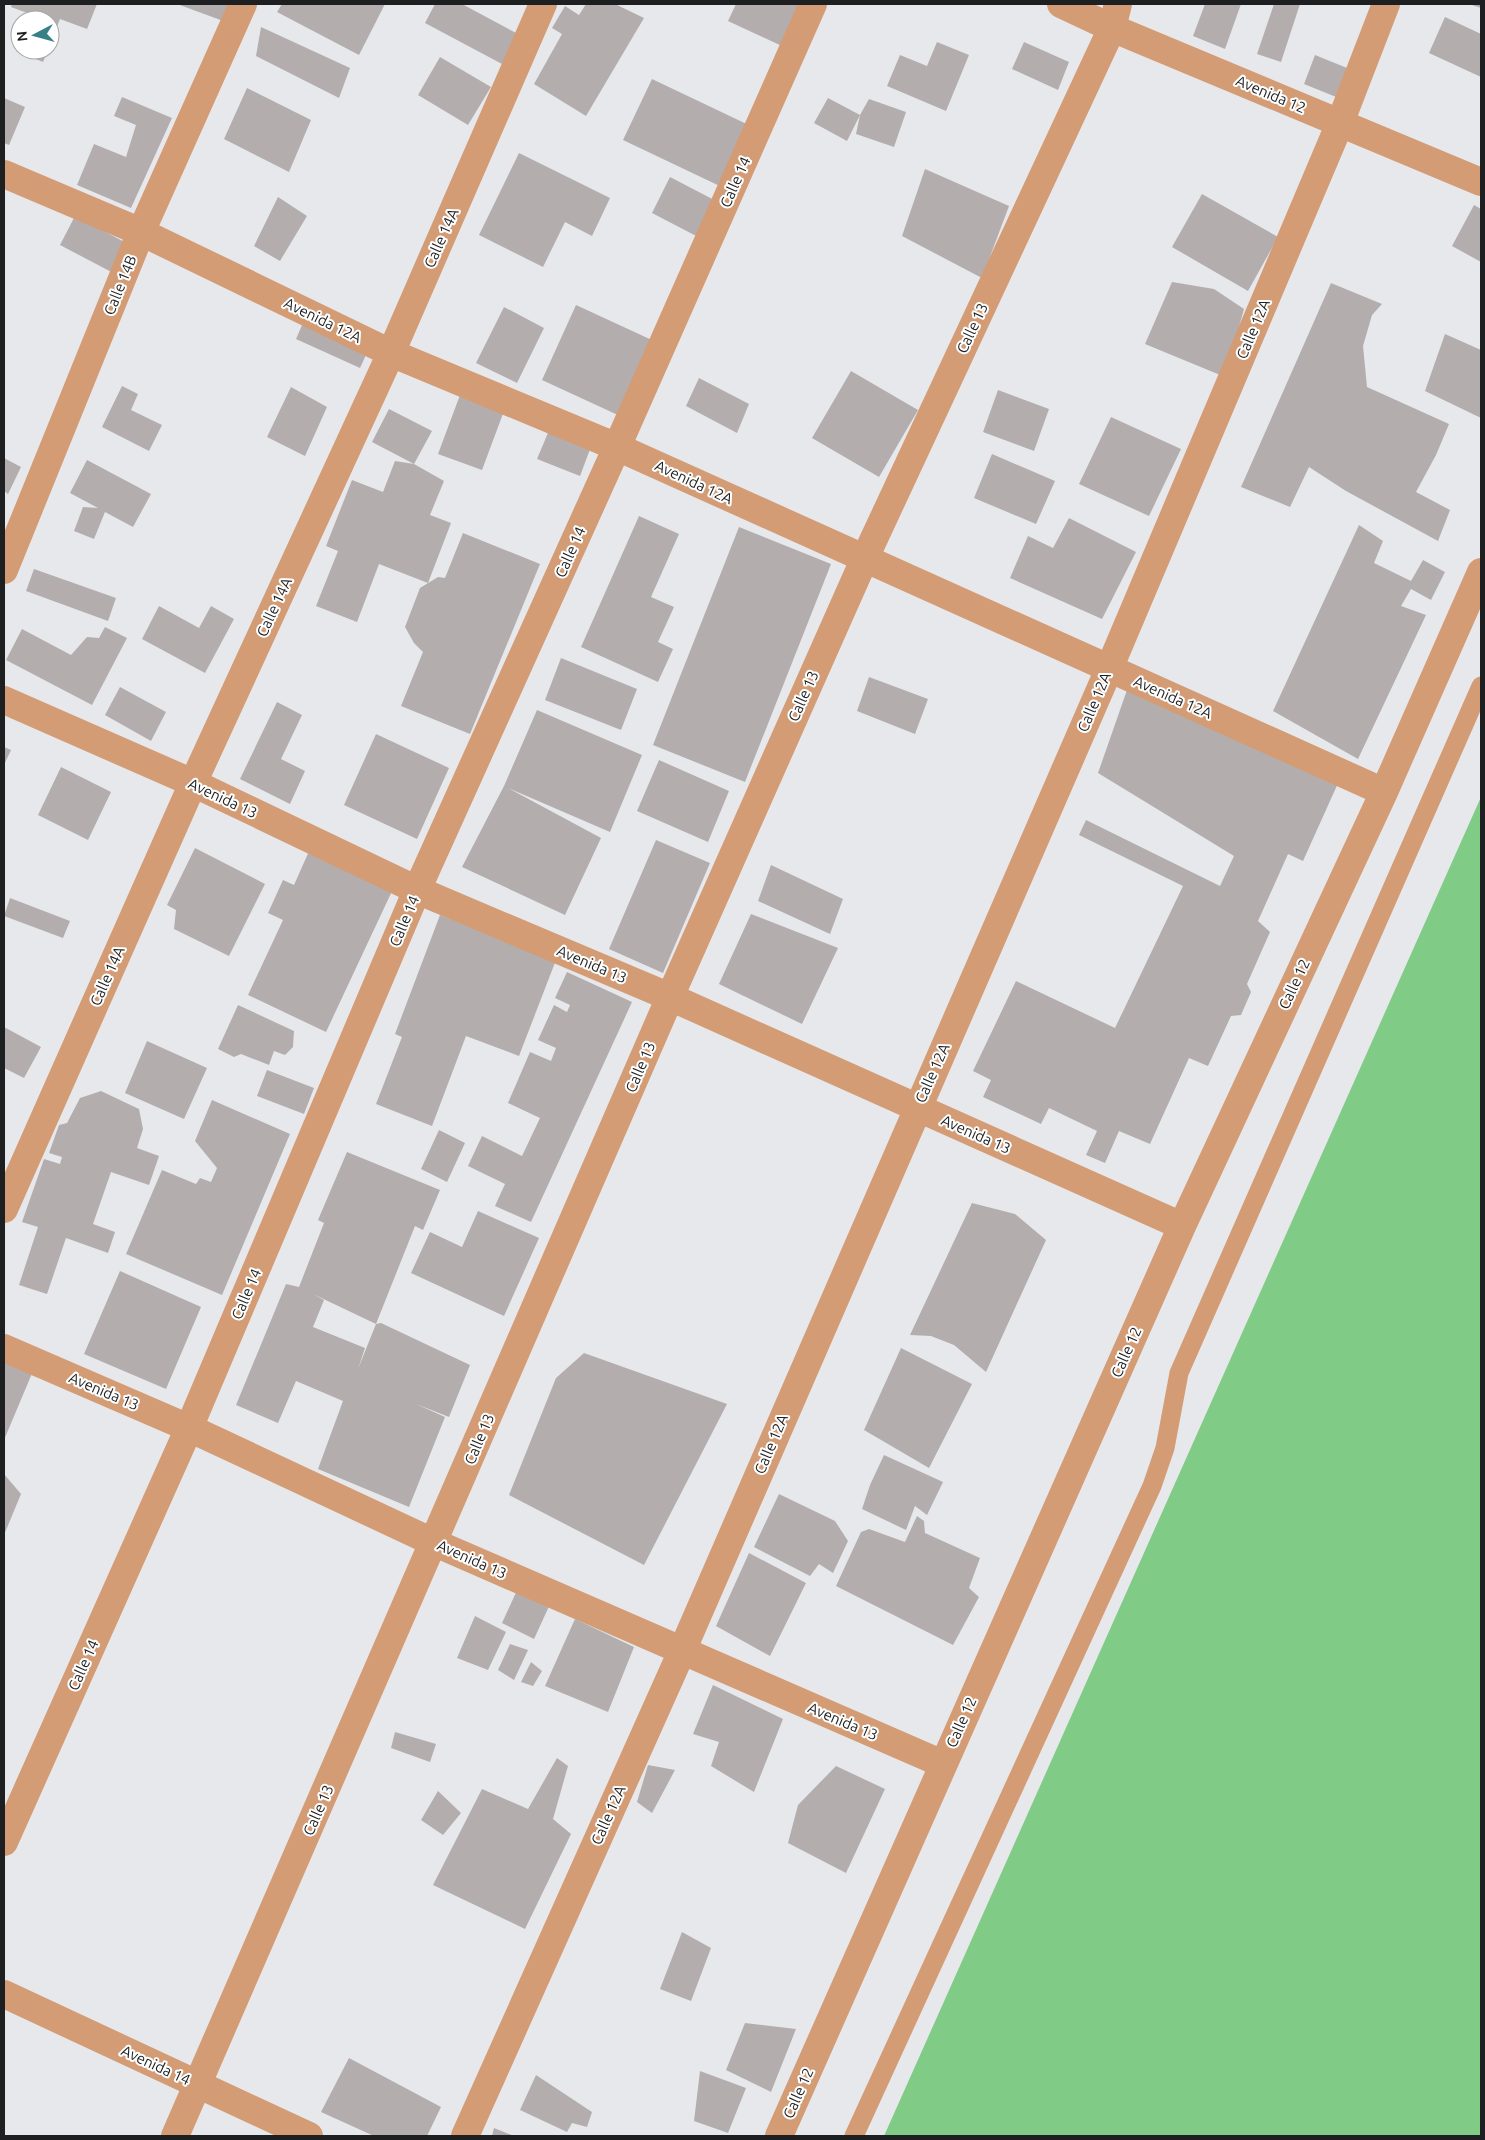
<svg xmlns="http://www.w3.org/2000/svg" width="1485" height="2140" viewBox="0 0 1485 2140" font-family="Ubuntu,sans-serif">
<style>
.grass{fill:#80cb86}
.building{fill:#b3aead;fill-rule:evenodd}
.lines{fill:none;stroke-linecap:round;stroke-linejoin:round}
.lane{stroke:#d39c75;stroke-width:19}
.street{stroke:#d39c75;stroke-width:28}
.labels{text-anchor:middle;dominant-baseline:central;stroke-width:4;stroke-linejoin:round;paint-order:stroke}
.street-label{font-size:15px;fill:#1e1f20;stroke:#fff}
</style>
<rect width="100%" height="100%" fill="#e7e8ec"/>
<!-- grass -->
<path class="grass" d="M 1481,797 L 1481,2136 L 884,2136 Z"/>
<!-- building -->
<path class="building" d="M 12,4 L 97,4 L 87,29 L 60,19 L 50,44 L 50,20 L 28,20 L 30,14 L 11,7 Z
M 177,4 L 233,4 L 226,22 Z
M 282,4 L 385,4 L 359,55 L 277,12 Z
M 435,4 L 462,4 L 518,34 L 502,64 L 425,23 Z
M 586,4 L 615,4 L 644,18 L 586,116 L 534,84 L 562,34 L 552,28 L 565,6 L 579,15 Z
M 736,4 L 802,4 L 782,46 L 728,21 Z
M 1205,4 L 1241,4 L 1225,49 L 1193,36 Z
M 1274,4 L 1300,4 L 1281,62 L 1257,54 Z
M 1469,4 L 1481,4 L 1481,8 Z
M 1445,17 L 1481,34 L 1481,77 L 1429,53 Z
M 261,27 L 350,68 L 339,98 L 256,56 Z
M 20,41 L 20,50 L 48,50 L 43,62 L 16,51 Z
M 937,42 L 969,55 L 946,111 L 887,86 L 900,55 L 927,66 Z
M 1024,42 L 1069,62 L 1058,90 L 1012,69 Z
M 1315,55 L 1357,72 L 1346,101 L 1304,84 Z
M 440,57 L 491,87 L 468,125 L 418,95 Z
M 652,79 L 755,128 L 726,189 L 623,140 Z
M 247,88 L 311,120 L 289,172 L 224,139 Z
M 122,97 L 172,118 L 131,208 L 77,185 L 94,144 L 126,157 L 136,125 L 114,116 Z
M 4,98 L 25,107 L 9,145 L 4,143 Z
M 828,98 L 860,115 L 847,141 L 814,123 Z
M 869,99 L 906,112 L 894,147 L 856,134 L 860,115 Z
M 519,153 L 610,198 L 592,236 L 565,222 L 543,267 L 479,235 Z
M 925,169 L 1009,206 L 982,278 L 902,236 Z
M 670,177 L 720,203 L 702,239 L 652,213 Z
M 1202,194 L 1278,237 L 1248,291 L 1172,247 Z
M 278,197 L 307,216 L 280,261 L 254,246 Z
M 1474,205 L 1481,209 L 1481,262 L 1452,246 Z
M 75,216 L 134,247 L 119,276 L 60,245 Z
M 1172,282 L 1214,289 L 1244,309 L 1225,377 L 1145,344 Z
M 1331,283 L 1382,304 L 1372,315 L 1363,346 L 1367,387 L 1449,424 L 1436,455 L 1416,492 L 1450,510 L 1438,541 L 1346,491 L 1309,467 L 1290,507 L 1241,487 Z
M 576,305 L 654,341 L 620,416 L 542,380 Z
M 504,307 L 544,328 L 517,383 L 476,363 Z
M 306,316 L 371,344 L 360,368 L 296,339 Z
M 1445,334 L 1481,350 L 1481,418 L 1425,391 Z
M 851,371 L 918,410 L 879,477 L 812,438 Z
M 699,378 L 749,404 L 737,433 L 686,406 Z
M 122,386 L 138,394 L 131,410 L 162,425 L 149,451 L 102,427 Z
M 291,387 L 327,407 L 305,456 L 267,437 Z
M 998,390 L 1049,409 L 1034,451 L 983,432 Z
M 460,395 L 504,411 L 482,470 L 438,454 Z
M 389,409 L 432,431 L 414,464 L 372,442 Z
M 1111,417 L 1181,449 L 1149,516 L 1079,484 Z
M 550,428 L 592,444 L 580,476 L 537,459 Z
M 992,454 L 1055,481 L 1036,524 L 974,498 Z
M 4,458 L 21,467 L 8,494 L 4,491 Z
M 87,460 L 151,494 L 133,527 L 105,512 L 94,539 L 74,531 L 83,507 L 98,508 L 70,493 Z
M 395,461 L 414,464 L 444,481 L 430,515 L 451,523 L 428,583 L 379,564 L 357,622 L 316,606 L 338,551 L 326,546 L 352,480 L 383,492 Z
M 639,516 L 679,534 L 651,597 L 674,607 L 658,642 L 673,649 L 658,682 L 581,647 Z
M 1069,518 L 1136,552 L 1102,619 L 1010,578 L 1028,536 L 1053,548 Z
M 1359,525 L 1383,541 L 1374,563 L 1411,581 L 1423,560 L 1445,572 L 1431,600 L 1411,589 L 1401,606 L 1426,615 L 1358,759 L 1273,711 Z
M 739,527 L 831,564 L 745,782 L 653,745 Z
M 463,533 L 540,564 L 470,734 L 401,706 L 423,652 L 414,643 L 405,627 L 420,588 L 438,577 L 445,578 Z
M 34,569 L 116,598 L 108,621 L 26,591 Z
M 159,606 L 199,628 L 211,606 L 234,619 L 205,673 L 142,639 Z
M 105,627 L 127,638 L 92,705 L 6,660 L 22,629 L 71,655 L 87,637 L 99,638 Z
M 561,658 L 637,689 L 621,730 L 545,700 Z
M 869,677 L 928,699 L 915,734 L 857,711 Z
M 120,687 L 166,712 L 151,741 L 105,715 Z
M 1127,690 L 1339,781 L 1303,861 L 1288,854 L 1258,921 L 1270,932 L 1247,984 L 1251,992 L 1241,1015 L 1231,1016 L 1208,1066 L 1189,1058 L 1150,1144 L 1119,1131 L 1105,1163 L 1086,1155 L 1097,1131 L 1049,1108 L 1041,1124 L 983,1097 L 991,1080 L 973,1071 L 1016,981 L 1115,1028 L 1183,886 L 1079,835 L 1086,820 L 1220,886 L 1234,856 L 1098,773 Z
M 277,702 L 302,715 L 281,759 L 305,771 L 290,804 L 240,779 Z
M 537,710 L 642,755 L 610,832 L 508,788 L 601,838 L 565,915 L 462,867 L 504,786 Z
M 376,734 L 449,768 L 417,839 L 344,805 Z
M 4,747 L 11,750 L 4,765 Z
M 659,760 L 729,791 L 708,842 L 637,811 Z
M 61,767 L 111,792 L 88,840 L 38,815 Z
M 656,840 L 710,863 L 663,973 L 609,949 Z
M 195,848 L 265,884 L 229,956 L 174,929 L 176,910 L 167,905 Z
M 310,849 L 393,889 L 326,1032 L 248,995 L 283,920 L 268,913 L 283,880 L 294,885 Z
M 771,865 L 843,899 L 830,934 L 758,901 Z
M 10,898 L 70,921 L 63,938 L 4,916 Z
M 751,914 L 838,948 L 802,1024 L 719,984 Z
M 440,915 L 556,960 L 519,1056 L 466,1036 L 432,1126 L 376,1104 L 402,1037 L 395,1034 Z
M 567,972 L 632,1002 L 531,1222 L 495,1206 L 505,1184 L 468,1166 L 482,1136 L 522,1156 L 540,1118 L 508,1103 L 530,1052 L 551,1061 L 556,1048 L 538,1040 L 554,1005 L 567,1012 L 570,1005 L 555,998 Z
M 238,1005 L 294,1031 L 293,1047 L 285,1055 L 274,1051 L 269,1065 L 241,1054 L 234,1057 L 218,1049 Z
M 4,1027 L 41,1047 L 24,1078 L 4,1068 Z
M 147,1041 L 207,1068 L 184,1119 L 125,1093 Z
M 267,1070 L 314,1088 L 304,1114 L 257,1096 Z
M 101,1091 L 139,1109 L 143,1129 L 137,1148 L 159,1156 L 149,1185 L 111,1172 L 93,1224 L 115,1232 L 108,1253 L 66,1238 L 47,1294 L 19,1285 L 38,1227 L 22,1222 L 44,1159 L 60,1164 L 62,1157 L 49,1153 L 59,1125 L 67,1123 L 80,1098 Z
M 212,1100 L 290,1134 L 222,1295 L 126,1254 L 162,1170 L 196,1184 L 200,1178 L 211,1182 L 217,1168 L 195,1141 Z
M 439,1130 L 465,1143 L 447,1182 L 421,1169 Z
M 347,1152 L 440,1190 L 423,1230 L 415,1226 L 376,1324 L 381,1323 L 470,1365 L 449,1417 L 416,1404 L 445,1417 L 409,1507 L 318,1469 L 343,1401 L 296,1381 L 278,1423 L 236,1405 L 286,1284 L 299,1287 L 324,1223 L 318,1220 ZM 313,1294 L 376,1324 L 358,1369 L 365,1348 L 313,1327 L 324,1300 Z
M 972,1203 L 1015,1214 L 1046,1240 L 986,1372 L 954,1345 L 931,1336 L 910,1335 Z
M 478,1211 L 539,1238 L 504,1316 L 411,1273 L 430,1232 L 462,1247 Z
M 120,1271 L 201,1307 L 166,1389 L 84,1354 Z
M 901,1348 L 972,1384 L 929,1468 L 864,1430 Z
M 584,1353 L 727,1404 L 644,1565 L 509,1495 L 556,1378 Z
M 4,1359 L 33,1371 L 4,1440 Z
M 884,1455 L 943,1482 L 927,1515 L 915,1506 L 906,1530 L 862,1509 L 870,1485 Z
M 4,1474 L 21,1494 L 4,1535 Z
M 779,1494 L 835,1521 L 848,1541 L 833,1573 L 819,1564 L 810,1576 L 754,1547 Z
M 917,1516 L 924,1521 L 925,1533 L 980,1558 L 969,1588 L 979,1597 L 953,1645 L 836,1586 L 861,1532 L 869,1529 L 905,1542 Z
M 749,1553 L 806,1583 L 770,1656 L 716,1626 Z
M 518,1588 L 551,1602 L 534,1639 L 502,1623 Z
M 475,1616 L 506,1632 L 488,1670 L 457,1658 Z
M 575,1619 L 634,1647 L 608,1712 L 545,1686 Z
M 510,1644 L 528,1650 L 514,1680 L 498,1670 Z
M 531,1662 L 542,1671 L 533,1686 L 521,1682 Z
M 713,1685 L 783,1719 L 754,1792 L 711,1766 L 719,1742 L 693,1734 Z
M 395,1732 L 436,1744 L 430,1762 L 391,1748 Z
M 557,1758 L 568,1766 L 553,1819 L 571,1834 L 525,1929 L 433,1885 L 482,1789 L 528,1809 Z
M 648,1765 L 675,1770 L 652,1813 L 637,1802 Z
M 836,1766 L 885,1789 L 846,1873 L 788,1843 L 798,1805 Z
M 438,1791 L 461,1813 L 443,1835 L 421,1820 Z
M 682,1932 L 711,1948 L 691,2001 L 660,1989 Z
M 745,2023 L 796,2029 L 771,2092 L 726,2070 Z
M 349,2058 L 441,2107 L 427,2136 L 374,2136 L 321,2112 Z
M 700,2071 L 746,2088 L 728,2133 L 694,2121 Z
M 536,2075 L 592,2112 L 587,2127 L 572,2123 L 567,2132 L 520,2110 Z
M 494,2128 L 514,2136 L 492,2136 Z"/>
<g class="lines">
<!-- lane -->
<path class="lane" d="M 854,2136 L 1152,1486 L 1165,1448 L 1179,1373 L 1481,686"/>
<!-- street -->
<path class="street" d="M 1061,4 L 1112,28 L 1481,182
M 4,174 L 141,232 L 391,353 L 617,447 L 1384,792
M 4,570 L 141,232 L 243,4
M 4,700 L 193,783 L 417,890 L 670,997 L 1182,1226
M 4,1209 L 193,783 L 391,353 L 543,4
M 4,1348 L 189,1428 L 435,1543 L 943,1764
M 4,1842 L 189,1428 L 417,890 L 617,447 L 813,4
M 4,1994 L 309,2136
M 175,2136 L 670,997 L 864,560 L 1112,28 L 1118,4
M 465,2136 L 682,1651 L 1109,669 L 1340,123 L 1386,4
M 779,2136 L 1182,1226 L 1384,792 L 1481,572"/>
</g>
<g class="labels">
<!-- street labels -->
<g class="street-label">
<text transform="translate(1271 94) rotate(23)">Avenida 12</text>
<text transform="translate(735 182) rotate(-66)">Calle 14</text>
<text transform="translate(441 238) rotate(-66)">Calle 14A</text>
<text transform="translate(120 285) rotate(-68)">Calle 14B</text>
<text transform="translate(323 320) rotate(26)">Avenida 12A</text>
<text transform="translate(972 328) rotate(-65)">Calle 13</text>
<text transform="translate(1253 329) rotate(-67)">Calle 12A</text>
<text transform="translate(694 482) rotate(25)">Avenida 12A</text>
<text transform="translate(570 552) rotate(-66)">Calle 14</text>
<text transform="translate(274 607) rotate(-65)">Calle 14A</text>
<text transform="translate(803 696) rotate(-66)">Calle 13</text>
<text transform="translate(1173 697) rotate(24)">Avenida 12A</text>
<text transform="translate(1094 702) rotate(-67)">Calle 12A</text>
<text transform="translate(223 798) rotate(25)">Avenida 13</text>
<text transform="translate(404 921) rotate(-67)">Calle 14</text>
<text transform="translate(592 964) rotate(23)">Avenida 13</text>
<text transform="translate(107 976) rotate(-66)">Calle 14A</text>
<text transform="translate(1294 984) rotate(-65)">Calle 12</text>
<text transform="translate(640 1067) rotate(-67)">Calle 13</text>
<text transform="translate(932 1073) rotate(-66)">Calle 12A</text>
<text transform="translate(976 1134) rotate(24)">Avenida 13</text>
<text transform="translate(246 1294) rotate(-67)">Calle 14</text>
<text transform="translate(1126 1352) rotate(-66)">Calle 12</text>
<text transform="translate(104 1391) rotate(23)">Avenida 13</text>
<text transform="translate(479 1439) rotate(-67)">Calle 13</text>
<text transform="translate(771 1444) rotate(-67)">Calle 12A</text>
<text transform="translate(472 1559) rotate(24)">Avenida 13</text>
<text transform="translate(83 1665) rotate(-66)">Calle 14</text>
<text transform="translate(843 1721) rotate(23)">Avenida 13</text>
<text transform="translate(961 1722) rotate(-66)">Calle 12</text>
<text transform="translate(318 1810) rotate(-66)">Calle 13</text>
<text transform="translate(608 1815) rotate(-66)">Calle 12A</text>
<text transform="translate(156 2065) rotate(25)">Avenida 14</text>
<text transform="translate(798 2093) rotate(-66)">Calle 12</text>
</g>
</g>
<!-- border -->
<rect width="1485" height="2140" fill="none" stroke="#1e1f20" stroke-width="10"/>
<!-- north arrow -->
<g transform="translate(35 35) rotate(264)"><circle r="24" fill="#ffffff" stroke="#a5a5a6"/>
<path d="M0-4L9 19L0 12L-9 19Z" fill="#388087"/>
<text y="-8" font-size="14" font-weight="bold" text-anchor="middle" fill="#1e1f20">N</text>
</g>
</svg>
